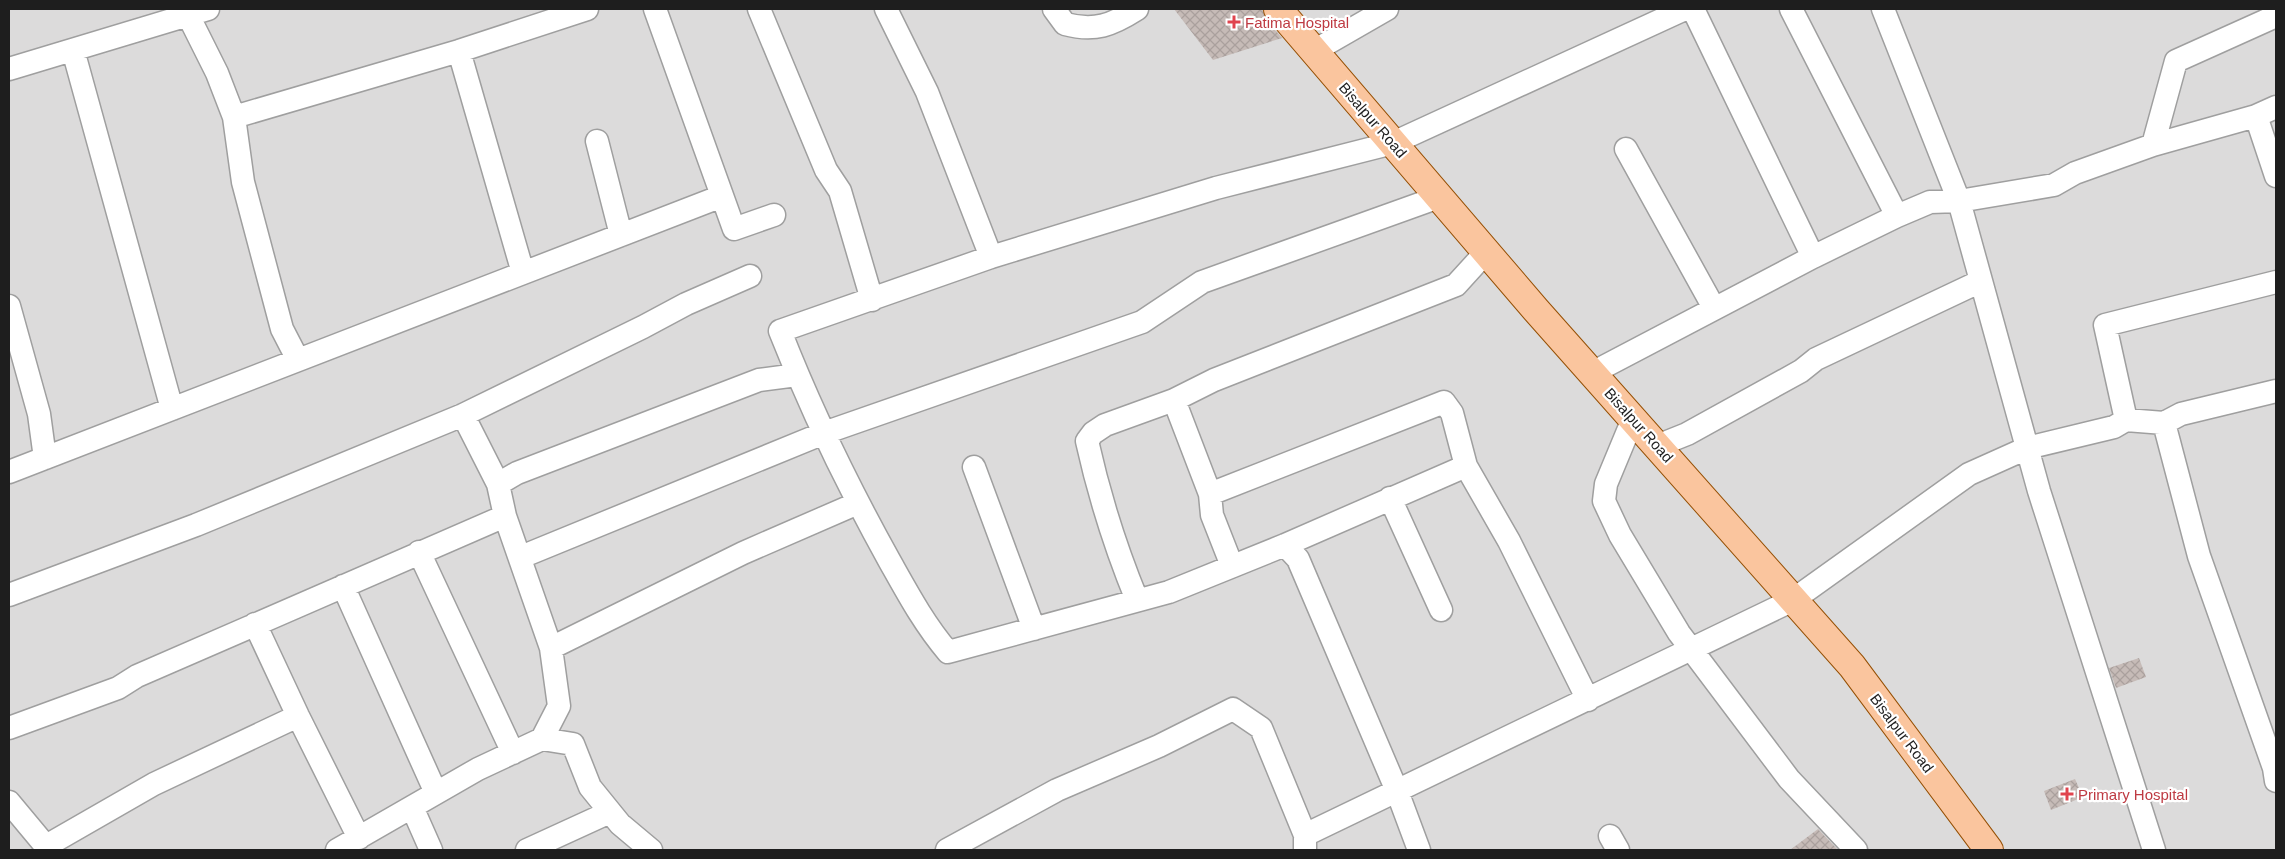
<svg xmlns="http://www.w3.org/2000/svg" width="2285" height="859" viewBox="0 0 2285 859" font-family="Arial,sans-serif">
<style>
.residential{fill:#dcdbdb}
.building{fill:url(#building-cross-hatch)}
.lines{fill:none;stroke-linecap:round;stroke-linejoin:round}
.minor-casing{stroke:#9f9f9f;stroke-width:25}
.major-casing{stroke:#954f03;stroke-width:30}
.minor{stroke:#fff;stroke-width:22}
.major{stroke:#fac59e;stroke-width:28}
.health-dot{fill:#e0444e;stroke:#fff;stroke-width:2}
.labels{text-anchor:middle;dominant-baseline:central;stroke-width:4.5;stroke-linejoin:round;paint-order:stroke}
.health-label{font-size:15px;fill:#be3a42;stroke:#fff;text-anchor:start}
.street-label{font-size:15px;fill:#1e1e1e;stroke:#fff}
</style>
<defs>
<pattern id="building-cross-hatch" width="8" height="8" patternUnits="userSpaceOnUse" patternTransform="scale(1.25)"><rect width="8" height="8" fill="#c6bbb7"/><path d="M0 0l8 8M0 8l8-8" fill="none" stroke="#aaa09d"/></pattern>
</defs>
<rect width="100%" height="100%" fill="#efeae4"/>
<!-- residential -->
<path class="residential" d="M 9,9 L 2276,9 L 2276,850 L 9,850 Z"/>
<!-- building -->
<path class="building" d="M 1174,9 L 1263,9 L 1266,19 L 1282,38 L 1213,60 Z
M 2139,658 L 2146,677 L 2116,688 L 2109,668 Z
M 2075,779 L 2083,797 L 2051,810 L 2044,791 Z
M 1818,829 L 1838,850 L 1790,850 Z"/>
<g class="lines">
<!-- minor casing -->
<g class="minor-casing">
<path id="minor" d="M 655,9 L 734,229 L 774,215
M 759,9 L 826,170 L 840,191 L 872,300
M 886,9 L 927,92 L 991,257
M 1054,9 L 1065,24 C 1095,32 1112,25 1137,9
M 1693,9 L 1813,257
M 1791,9 L 1897,216
M 1883,9 L 1959,201 L 2039,491 L 2154,850
M 188,15 L 217,73 L 234,117 L 243,182 L 282,329 L 298,360
M 73,50 L 172,409
M 459,51 L 523,273
M 1314,51 L 1387,9
M 9,69 L 208,9
M 2256,116 L 2276,176
M 234,117 L 459,51 L 587,9
M 597,141 L 621,235
M 2153,145 L 2176,61 L 2276,16
M 1626,149 L 1714,308
M 9,306 L 39,414 L 45,458
M 1592,373 L 1813,257 L 1897,216 L 1930,202 L 1959,201 L 2054,185 L 2075,173 L 2153,145 L 2256,116 L 2276,107
M 1174,400 L 1210,494 L 1212,515 L 1232,566
M 463,415 L 498,484 L 505,516 L 551,648 L 559,706 L 542,739
M 1633,419 L 1606,484 L 1604,501 L 1620,535 L 1679,633 L 1789,779 L 1856,850
M 2126,420 L 2105,325 L 2276,282
M 2164,423 L 2199,556 L 2274,768 L 2276,781
M 1657,446 L 1687,434 L 1801,371 L 1816,359 L 1981,281
M 1466,466 L 1285,545 L 1169,592 L 948,652 C 924,624 907,592 889,560 C 848,486 811,410 780,331 L 991,257 L 1216,188 L 1393,143 L 1685,9
M 974,467 L 1034,629
M 9,472 L 722,196
M 498,484 L 517,473 L 759,380 L 797,375
M 1210,494 L 1444,402 L 1452,413 L 1466,466 L 1509,541 L 1588,700
M 1390,498 L 1441,610
M 1285,545 L 1298,559 L 1397,791 L 1419,850
M 419,552 L 513,753
M 521,557 L 824,433 L 1142,322 L 1202,282 L 1439,197
M 343,586 L 436,793
M 9,595 L 196,525 L 463,415 L 643,327 L 686,304 L 750,276
M 1137,600 C 1116,549 1099,495 1087,441 L 1093,433 L 1105,425 L 1174,400 L 1214,380 L 1456,285 L 1486,252
M 255,624 L 298,716 L 359,838
M 551,648 L 743,553 L 858,503
M 9,728 L 118,688 L 137,676 L 505,516
M 9,802 L 49,850
M 412,807 L 431,850
M 1305,835 L 1793,600 L 1969,474 L 2027,448 L 2114,427 L 2126,420 L 2164,423 L 2181,414 L 2276,391
M 1610,836 L 1618,850
M 46,846 L 154,784 L 298,716
M 337,850 L 478,769 L 542,739 L 573,744 L 590,787 L 620,824 L 651,850
M 527,850 L 610,812
M 947,850 L 1057,790 L 1159,746 L 1233,709 L 1261,728 L 1305,835 L 1305,849"/>
</g>
<!-- major casing -->
<g class="major-casing">
<path id="major" d="M 1278,9 L 1536,310 L 1852,666 L 1989,850"/>
</g>
<!-- minor -->
<use href="#minor" class="minor"/>
<!-- major -->
<use href="#major" class="major"/>
</g>
<!-- markers -->
<g class="health-dot">
<path d="M1231.5 14.5h5v5h5v5h-5v5h-5v-5h-5v-5h5z"/>
<path d="M2064.5 786.5h5v5h5v5h-5v5h-5v-5h-5v-5h5z"/>
</g>
<g class="labels">
<!-- health labels -->
<g class="health-label">
<text x="1245" y="22">Fatima Hospital</text>
<text x="2078" y="794">Primary Hospital</text>
</g>
<!-- street labels -->
<g class="street-label">
<text transform="translate(1373 120) rotate(49)">Bisalpur Road</text>
<text transform="translate(1639 425) rotate(48)">Bisalpur Road</text>
<text transform="translate(1902 733) rotate(53)">Bisalpur Road</text>
</g>
</g>
<!-- border -->
<rect width="2285" height="859" fill="none" stroke="#1e1e1e" stroke-width="20"/>
</svg>
